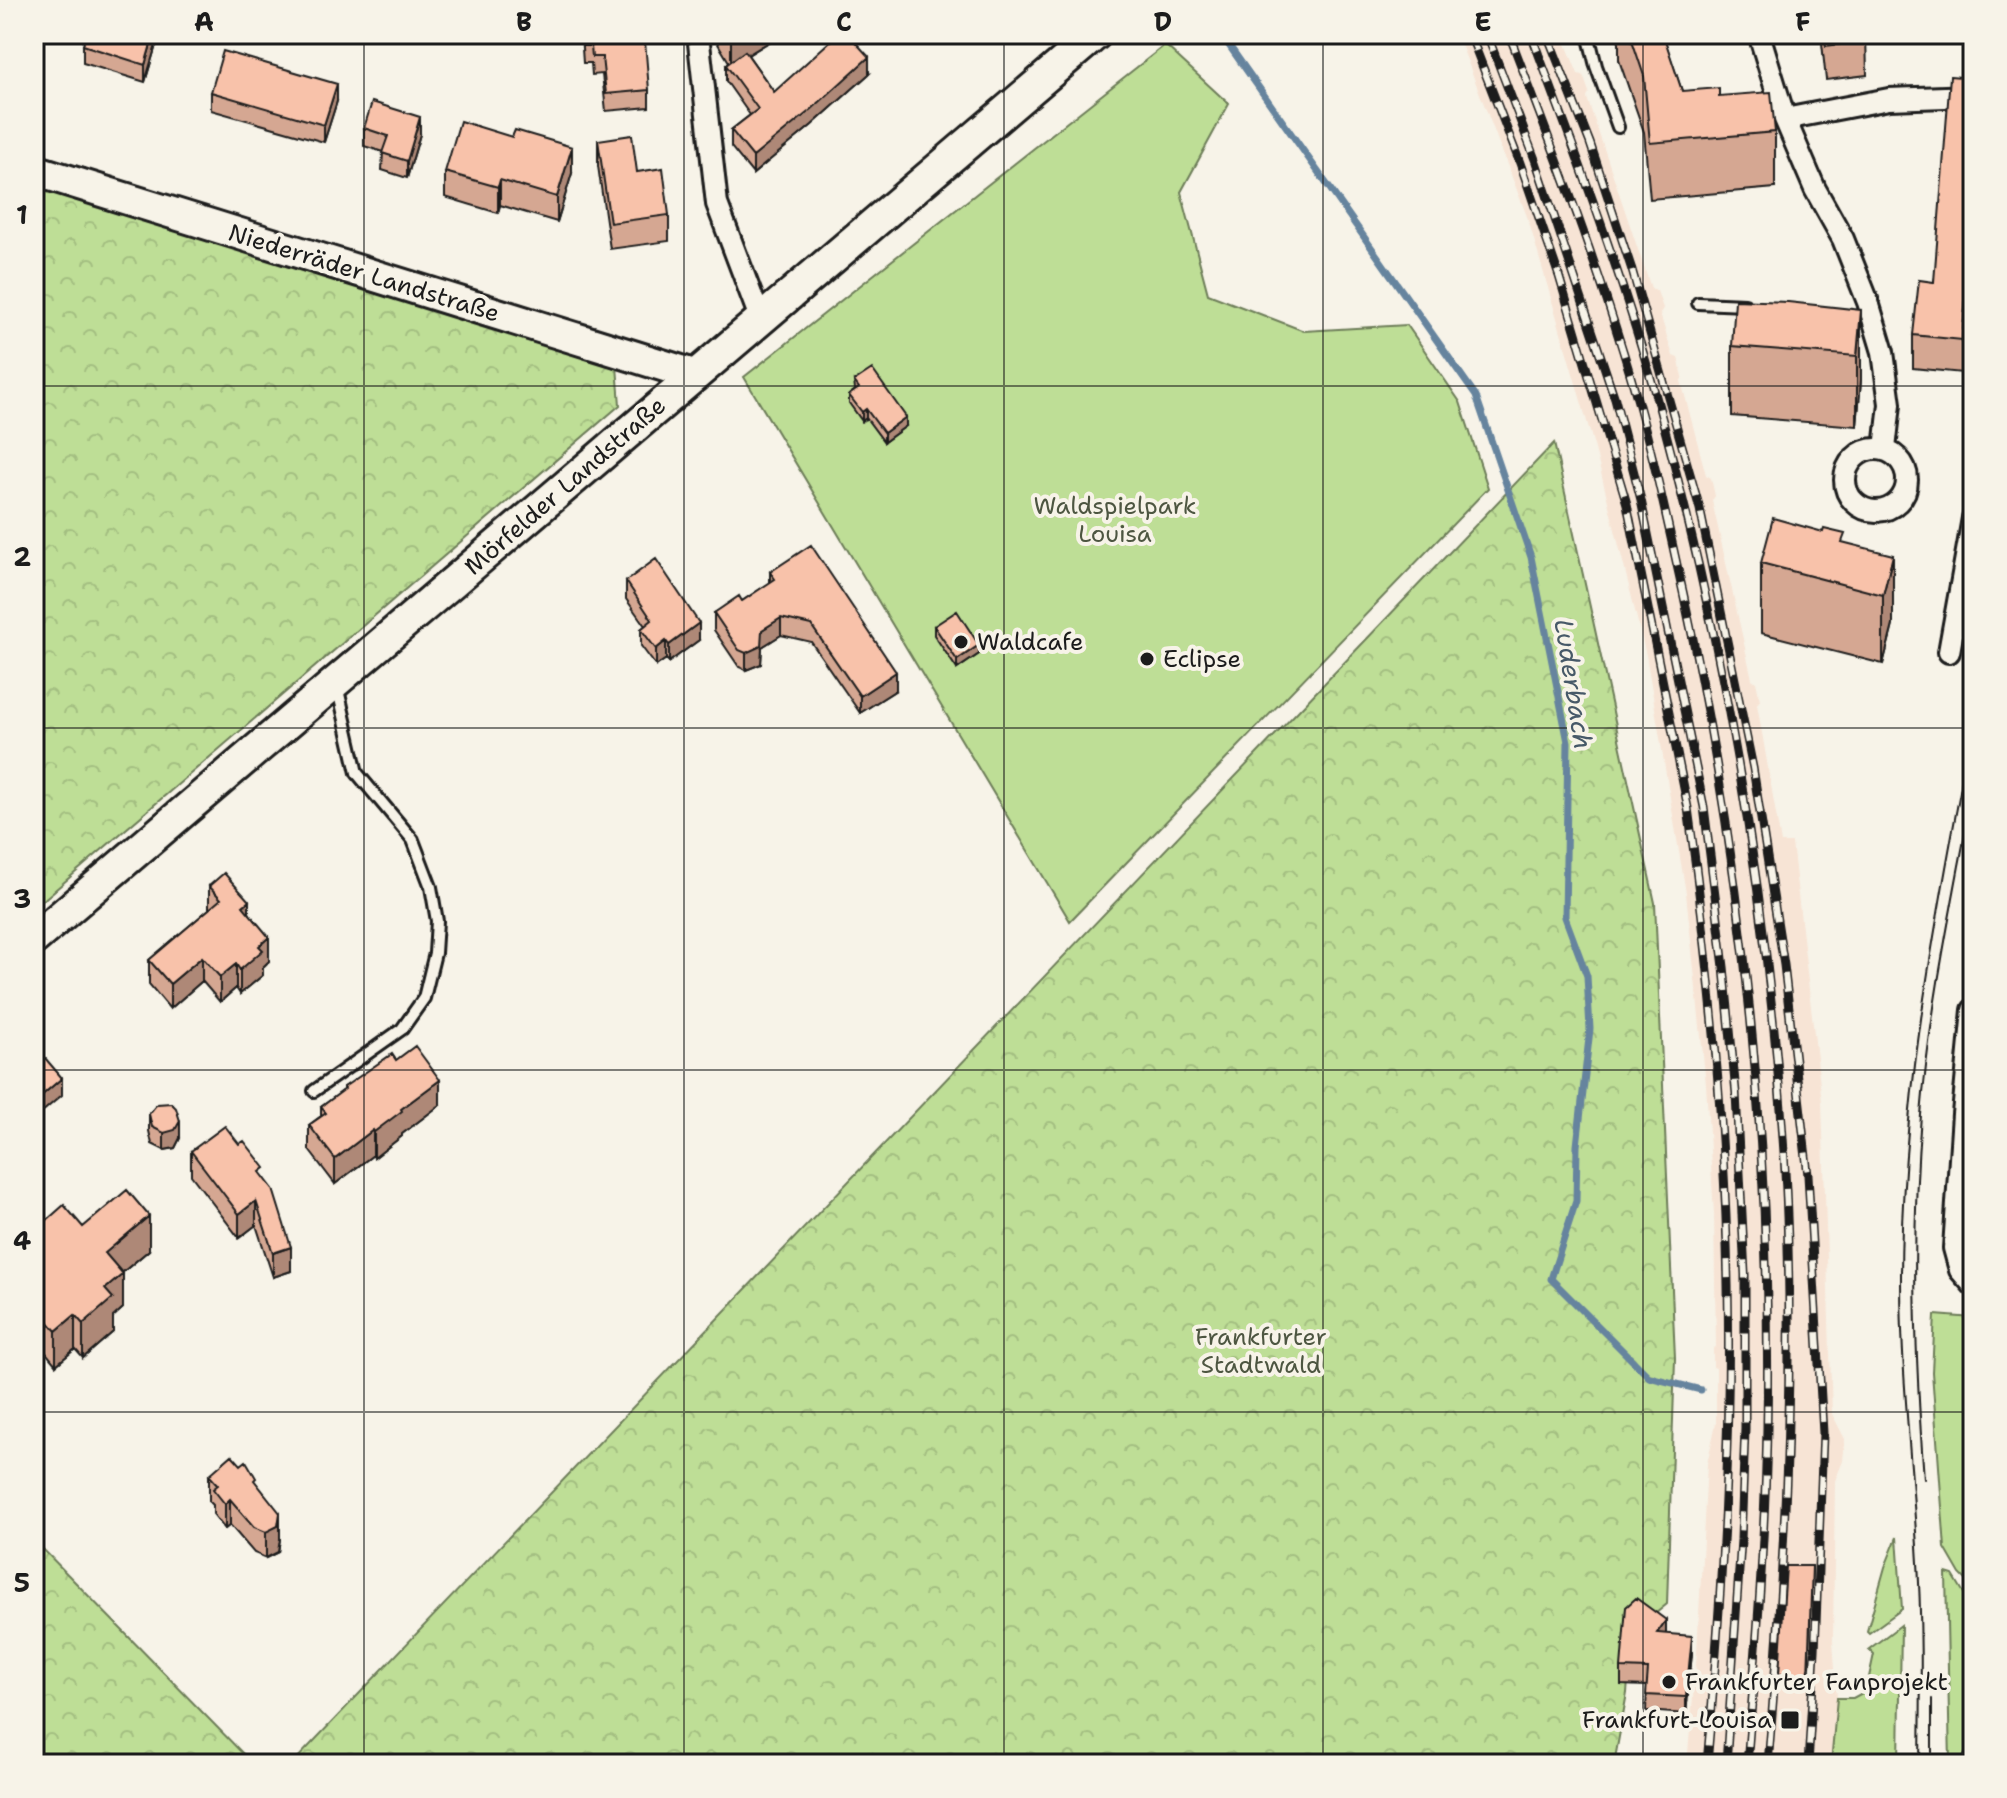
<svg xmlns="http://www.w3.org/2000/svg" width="2007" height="1798" viewBox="0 0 2007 1798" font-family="'Shantell Sans',sans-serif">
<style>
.built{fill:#f7e4d5}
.green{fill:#bede96;stroke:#6d7d59;stroke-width:2}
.forest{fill:url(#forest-crowns);stroke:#6d7d59;stroke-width:2}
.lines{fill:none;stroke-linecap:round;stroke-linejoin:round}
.stream{stroke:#66849e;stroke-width:7}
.lane-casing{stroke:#1c1c1c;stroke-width:16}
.street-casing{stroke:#1c1c1c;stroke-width:26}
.secondary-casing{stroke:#1c1c1c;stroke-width:36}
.lane{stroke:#f7f3e8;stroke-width:10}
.street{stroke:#f7f3e8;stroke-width:20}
.secondary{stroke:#f7f3e8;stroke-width:30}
.tram{stroke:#1c1c1c;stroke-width:2}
.rail-casing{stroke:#1c1c1c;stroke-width:9}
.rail{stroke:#f7f3e8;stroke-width:6;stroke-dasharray:18;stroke-linecap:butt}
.wall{fill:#d5a792;stroke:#1c1c1c;stroke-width:2}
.shaded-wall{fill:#ae8877;stroke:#1c1c1c;stroke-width:2}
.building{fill:#f8c2aa;stroke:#1c1c1c;stroke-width:2}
.grid{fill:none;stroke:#1c1c1c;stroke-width:2;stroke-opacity:0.55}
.poi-dot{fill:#1c1c1c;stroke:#f7f3e8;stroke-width:3}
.labels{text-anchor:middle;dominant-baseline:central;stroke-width:8;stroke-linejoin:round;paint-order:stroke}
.street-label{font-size:24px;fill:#1c1c1c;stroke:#f7f3e8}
.park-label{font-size:24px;fill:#4d5641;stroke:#f7f3e8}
.poi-label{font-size:24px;fill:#1c1c1c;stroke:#f7f3e8;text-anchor:start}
.water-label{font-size:26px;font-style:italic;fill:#475968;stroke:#f7f3e8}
.neatline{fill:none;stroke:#1c1c1c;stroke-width:3}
.grid-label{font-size:26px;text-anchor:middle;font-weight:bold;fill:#1c1c1c}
</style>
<defs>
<pattern id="forest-crowns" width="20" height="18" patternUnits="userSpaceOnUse" patternTransform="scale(2)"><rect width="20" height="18" fill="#bede96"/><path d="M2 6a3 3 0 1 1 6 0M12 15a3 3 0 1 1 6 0" fill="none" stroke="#a3be81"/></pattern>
</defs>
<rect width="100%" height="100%" fill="#f7f3e8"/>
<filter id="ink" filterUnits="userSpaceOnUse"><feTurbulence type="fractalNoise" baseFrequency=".0125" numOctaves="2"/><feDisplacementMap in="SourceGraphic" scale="16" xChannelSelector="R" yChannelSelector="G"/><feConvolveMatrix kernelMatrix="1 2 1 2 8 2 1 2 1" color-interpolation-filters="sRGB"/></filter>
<g filter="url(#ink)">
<!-- built -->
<path class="built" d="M 1457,34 L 1562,34 L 1578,74 L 1583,75 L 1589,92 L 1587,98 L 1651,288 L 1657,291 L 1663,308 L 1660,314 L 1673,356 L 1678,358 L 1683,376 L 1681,381 L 1706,475 L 1711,478 L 1715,496 L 1712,501 L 1752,679 L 1756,682 L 1760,700 L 1757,704 L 1781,843 L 1792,843 L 1822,1102 L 1832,1414 L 1845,1439 L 1843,1461 L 1835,1481 L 1833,1640 L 1837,1698 L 1831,1764 L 1687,1764 L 1697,1652 L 1707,1464 L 1716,1423 L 1716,1368 L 1713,1367 L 1713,1348 L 1716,1347 L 1714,1214 L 1706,1084 L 1686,893 L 1646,655 L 1595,449 L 1528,219 Z"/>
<!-- green -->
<path class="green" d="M 1165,45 L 1229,104 L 1181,192 L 1208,294 L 1304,331 L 1407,325 L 1460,402 L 1488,488 L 1070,921 L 744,377 Z
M 1935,1315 L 1973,1318 L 1973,1587 L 1960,1574 L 1945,1548 L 1932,1372 Z
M 1897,1537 L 1902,1609 L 1869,1633 L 1867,1631 L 1885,1567 Z
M 1946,1573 L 1953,1575 L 1973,1608 L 1973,1739 L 1959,1764 L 1950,1764 Z
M 1901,1625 L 1899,1764 L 1831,1764 L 1837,1698 L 1853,1698 L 1866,1691 L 1874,1654 L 1869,1649 Z"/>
<!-- forest -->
<path class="forest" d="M 34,185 L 617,366 L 620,405 L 34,908 Z
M 1554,443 L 1655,903 L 1675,1358 L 1667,1604 L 1632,1633 L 1627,1693 L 1614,1764 L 292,1764 Z
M 34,1540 L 253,1764 L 34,1764 Z"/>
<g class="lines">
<!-- stream -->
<path class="stream" d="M 1221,34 L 1476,396 L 1531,557 L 1568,742 L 1565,917 L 1587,976 L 1590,1029 L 1577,1146 L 1576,1201 L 1551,1279 L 1649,1377 L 1701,1390"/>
<!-- lane casing -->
<g class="lane-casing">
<path id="lane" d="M 1588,34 L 1596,66 L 1618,127
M 1698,303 L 1745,305
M 314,1091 L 402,1029 L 424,998 L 435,953 L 437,921 L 431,887 L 413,840 L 357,773 L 337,685
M 1968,1764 L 1973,1756"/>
</g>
<!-- street casing -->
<g class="street-casing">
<path id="street" d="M 698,34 L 717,204 L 760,318
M 1759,34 L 1785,119 L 1815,189 L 1843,239 L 1868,302 L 1883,352 L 1890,404 L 1885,449
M 1785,119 L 1889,99 L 1973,96
M1845 480a31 31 0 1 1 62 0a31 31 0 1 1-62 0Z
M 1949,652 L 1973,518
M 1973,1010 L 1963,1114 L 1954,1248 L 1960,1270 L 1973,1285"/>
</g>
<!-- secondary casing -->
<g class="secondary-casing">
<path id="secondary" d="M 34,170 L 694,375
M 34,939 L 1096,34"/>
</g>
<!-- lane -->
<use href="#lane" class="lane"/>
<!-- street -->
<use href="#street" class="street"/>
<!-- secondary -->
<use href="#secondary" class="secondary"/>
<!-- tram -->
<path class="tram" d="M 1924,1479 C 1915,1357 1911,1237 1921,1115 C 1930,1007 1953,899 1973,792
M 1932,1699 L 1932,1764
M 1920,1764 C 1921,1691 1922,1618 1917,1546 C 1911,1457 1901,1369 1901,1280 C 1901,1087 1938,910 1973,722"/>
<!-- rail casing -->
<g class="rail-casing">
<path id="rail" d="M 1470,34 L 1520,163 L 1559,276 L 1627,504 L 1688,808 C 1710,966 1725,1126 1728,1285 C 1731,1445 1721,1605 1707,1764
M 1487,34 L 1536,162 L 1615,399 L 1641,500 L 1704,807 L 1724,967 L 1736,1093 L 1745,1275 L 1745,1429 L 1741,1540 L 1726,1764
M 1509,34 C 1549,138 1590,244 1623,351 C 1648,430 1665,511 1683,592 C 1743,866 1772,1147 1767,1428 C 1765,1540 1756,1652 1747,1764
M 1531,34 C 1578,158 1625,283 1660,411 C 1722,639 1763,874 1781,1109 C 1798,1327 1786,1547 1768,1764
M 1547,34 L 1590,143 L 1632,270 L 1700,509 L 1753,768 L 1784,965 L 1808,1175 L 1823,1433 L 1815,1651 L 1808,1764"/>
</g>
<!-- rail -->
<use href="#rail" class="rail"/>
</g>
<!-- wall -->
<path class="wall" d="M 156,34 L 156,45 L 145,82 L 83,63 L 83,45 Z
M 581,34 L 628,34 L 629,42 L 649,90 L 649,107 L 606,111 L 602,74 L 592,75 L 591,63 L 583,63 Z
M 712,34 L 782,34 L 748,55 L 774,92 L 869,74 L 812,125 L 753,174 L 731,147 L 731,130 L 750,115 L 726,81 L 726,65 L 729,62 Z
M 1616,34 L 1667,34 L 1665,41 L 1682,91 L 1719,96 L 1775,132 L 1775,188 L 1650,199 L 1644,132 L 1619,60 L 1619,42 Z
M 1821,34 L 1866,34 L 1867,75 L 1826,80 Z
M 1970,34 L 1973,34 L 1973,63 L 1970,63 Z
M 1973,78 L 1973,311 L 1968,311 L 1962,373 L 1913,368 L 1913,335 L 1934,282 Z
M 211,92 L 337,101 L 324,142 L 211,110 Z
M 364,128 L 420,134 L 407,178 L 382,170 L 383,152 L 364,146 Z
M 598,140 L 637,172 L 669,215 L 669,241 L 610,249 L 598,166 Z
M 445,172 L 572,173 L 557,222 L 500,205 L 498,213 L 445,197 Z
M 1861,310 L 1861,380 L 1857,426 L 1732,416 L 1732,346 Z
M 854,381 L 906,426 L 884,442 L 866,418 L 862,421 L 849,403 L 849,395 L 855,390 Z
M 1893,555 L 1893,625 L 1883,664 L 1761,633 L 1761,563 Z
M 770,572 L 896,690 L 860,713 L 811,642 L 781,635 L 762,647 L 761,664 L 746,670 L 739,667 L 714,630 L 714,613 L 742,601 L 770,583 Z
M 626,581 L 699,640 L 669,662 L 666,659 L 656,666 L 641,646 L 641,629 L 645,626 L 626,599 Z
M 934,626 L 979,654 L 957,669 L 934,635 Z
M 209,886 L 249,912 L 269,961 L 263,967 L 263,975 L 240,994 L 236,988 L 220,1002 L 202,981 L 170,1009 L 149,984 L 149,960 L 209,909 Z
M 396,1060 L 440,1105 L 402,1134 L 402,1136 L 374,1158 L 373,1155 L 335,1184 L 309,1150 L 309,1125 L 321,1116 L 321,1107 L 344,1090 L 344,1087 Z
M 149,1114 L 180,1138 L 175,1148 L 164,1150 L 152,1144 L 149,1131 Z
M 191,1151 L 265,1178 L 291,1271 L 273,1277 L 256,1225 L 239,1238 L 191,1175 Z
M 47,1220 L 83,1227 L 149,1250 L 122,1273 L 123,1308 L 113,1317 L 113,1332 L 83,1358 L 75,1349 L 56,1365 L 38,1343 L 34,1347 Z
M 209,1475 L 256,1483 L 280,1539 L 278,1552 L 266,1558 L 254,1553 L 230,1525 L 225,1529 L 213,1514 L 213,1505 L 209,1501 Z
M 1812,1566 L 1808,1685 L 1779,1683 L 1779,1674 Z
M 1666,1634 L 1692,1653 L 1686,1714 L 1646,1711 L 1647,1686 L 1621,1685 L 1621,1668 Z"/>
<!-- shaded-wall -->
<path class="shaded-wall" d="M 154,34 L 156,34 L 156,45 L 145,82 L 145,65 Z
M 741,34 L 782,34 L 731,65 L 731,40 Z
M 906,34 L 914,34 L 906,41 Z
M 869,57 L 869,74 L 812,125 L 753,174 L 753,157 Z
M 337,84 L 337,101 L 324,142 L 324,125 Z
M 420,117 L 420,134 L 407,178 L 407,161 Z
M 572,147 L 572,173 L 557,222 L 557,197 Z
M 500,180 L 500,205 L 498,213 L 498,187 Z
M 1968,277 L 1968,311 L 1962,373 L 1962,340 Z
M 1861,310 L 1861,380 L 1857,426 L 1857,356 Z
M 866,409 L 866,418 L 862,421 L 862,412 Z
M 906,417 L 906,426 L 884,442 L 884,433 Z
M 1893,555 L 1893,625 L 1883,664 L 1883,595 Z
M 781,618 L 781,635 L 762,647 L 761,664 L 746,670 L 746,653 L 762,630 Z
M 699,623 L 699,640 L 669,662 L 669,645 Z
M 666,641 L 666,659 L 656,666 L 656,649 Z
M 979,645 L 979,654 L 957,669 L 957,660 Z
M 896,672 L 896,690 L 860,713 L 860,696 Z
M 249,901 L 249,925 L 243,906 Z
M 269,937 L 269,961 L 263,967 L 263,975 L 240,994 L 240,970 L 259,946 Z
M 202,957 L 202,981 L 170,1009 L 170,984 Z
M 236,964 L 236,988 L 220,1002 L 220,977 Z
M 62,1078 L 62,1095 L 34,1119 L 34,1102 Z
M 440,1080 L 440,1105 L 402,1134 L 402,1136 L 374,1158 L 374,1132 L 401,1109 Z
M 180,1121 L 180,1138 L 175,1148 L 164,1150 L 164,1133 Z
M 373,1130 L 373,1155 L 335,1184 L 335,1159 Z
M 256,1201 L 256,1225 L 239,1238 L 239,1214 Z
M 149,1216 L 149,1250 L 105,1287 L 105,1253 Z
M 291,1247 L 291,1271 L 273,1277 L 273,1253 Z
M 123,1274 L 123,1308 L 113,1317 L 113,1332 L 83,1358 L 83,1324 L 105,1289 Z
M 38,1309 L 38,1343 L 34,1347 L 34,1313 Z
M 75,1315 L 75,1349 L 56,1365 L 56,1331 Z
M 230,1499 L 230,1525 L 225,1529 L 225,1504 Z
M 280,1513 L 280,1539 L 278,1552 L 266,1558 L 266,1532 Z
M 1666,1620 L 1666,1637 L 1657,1633 Z
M 1692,1636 L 1692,1653 L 1686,1714 L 1686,1697 Z"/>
<!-- building -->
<path class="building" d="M 86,34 L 154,34 L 145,65 L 83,45 Z
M 582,34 L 628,34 L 629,42 L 645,41 L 649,90 L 606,94 L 602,57 L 592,57 L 591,46 L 583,46 Z
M 728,34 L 741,34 L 731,40 Z
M 838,34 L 848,34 L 869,57 L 812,109 L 753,157 L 731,130 L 758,109 L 726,65 L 745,51 L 774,92 Z
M 1630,34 L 1663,34 L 1682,91 L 1719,88 L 1719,96 L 1771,92 L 1775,132 L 1650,143 L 1644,76 Z
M 1824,34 L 1866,34 L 1867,41 L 1826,46 Z
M 223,51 L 337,84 L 324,125 L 211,92 Z
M 1950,76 L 1973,78 L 1973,278 L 1968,277 L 1962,340 L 1913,335 L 1919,280 L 1934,282 Z
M 372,102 L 420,117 L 407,161 L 382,153 L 388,136 L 364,128 Z
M 460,121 L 512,137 L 515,130 L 572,147 L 557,197 L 500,180 L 498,187 L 445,172 Z
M 632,135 L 637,172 L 663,168 L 669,215 L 610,223 L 598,140 Z
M 1735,300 L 1788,302 L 1861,310 L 1857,356 L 1732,346 Z
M 872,369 L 906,417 L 884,433 L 866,409 L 862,412 L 849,395 L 859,388 L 854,381 Z
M 1773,518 L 1823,532 L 1824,529 L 1845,534 L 1842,542 L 1893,555 L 1883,595 L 1761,563 Z
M 811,545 L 896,672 L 860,696 L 811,625 L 781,618 L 762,630 L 761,646 L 746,653 L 739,650 L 714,613 L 739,596 L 742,601 L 775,579 L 770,572 Z
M 656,559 L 699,623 L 669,645 L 666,641 L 656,649 L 641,629 L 652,620 L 626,581 Z
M 957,611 L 979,645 L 957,660 L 934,626 Z
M 224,873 L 249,901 L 243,906 L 269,937 L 259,946 L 263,950 L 240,970 L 236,964 L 220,977 L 202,957 L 170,984 L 149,960 L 221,899 L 209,886 Z
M 34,1045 L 62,1078 L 34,1102 Z
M 415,1046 L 440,1080 L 401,1109 L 402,1111 L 374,1132 L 373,1130 L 335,1159 L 309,1125 L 326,1113 L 321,1107 L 345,1089 L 344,1087 L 392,1054 L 396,1060 Z
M 171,1103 L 176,1108 L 180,1121 L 175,1130 L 164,1133 L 152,1127 L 149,1114 L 157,1104 Z
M 225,1126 L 239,1144 L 244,1141 L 265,1168 L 260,1172 L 273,1189 L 291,1247 L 273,1253 L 256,1201 L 239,1214 L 191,1151 Z
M 127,1190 L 149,1216 L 105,1253 L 123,1274 L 105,1289 L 113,1298 L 83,1324 L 75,1315 L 56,1331 L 38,1309 L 34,1313 L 34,1211 L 37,1208 L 47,1220 L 64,1205 L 83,1227 Z
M 232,1455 L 241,1465 L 246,1461 L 256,1478 L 254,1480 L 280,1513 L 278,1526 L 266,1532 L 254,1527 L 230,1499 L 225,1504 L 213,1489 L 218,1485 L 209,1475 Z
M 1786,1566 L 1812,1566 L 1808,1676 L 1779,1674 Z
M 1636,1598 L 1666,1620 L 1657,1633 L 1692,1636 L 1686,1697 L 1646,1695 L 1648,1669 L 1621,1668 L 1626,1607 Z"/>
</g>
<!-- grid -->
<path class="grid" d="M 364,34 L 364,1764M 684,34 L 684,1764M 1004,34 L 1004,1764M 1323,34 L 1323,1764M 1643,34 L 1643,1764M 34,386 L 1973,386M 34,728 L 1973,728M 34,1070 L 1973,1070M 34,1412 L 1973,1412"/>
<!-- markers -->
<g class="poi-dot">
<circle cx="961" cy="642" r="8"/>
<circle cx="1147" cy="659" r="8"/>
<circle cx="1669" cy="1682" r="8"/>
<rect x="1780" y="1710" width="20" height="20" rx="4"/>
</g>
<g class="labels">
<!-- street labels -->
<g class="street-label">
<text transform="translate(364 273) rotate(17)">Niederräder Landstraße</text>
<text transform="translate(565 486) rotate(-41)">Mörfelder Landstraße</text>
</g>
<!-- park labels -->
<g class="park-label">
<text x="1115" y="506">Waldspielpark<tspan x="1115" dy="28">Louisa</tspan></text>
<text x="1261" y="1337">Frankfurter<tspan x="1261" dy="28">Stadtwald</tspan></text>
</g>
<!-- poi labels -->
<g class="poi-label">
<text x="977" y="642">Waldcafe</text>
<text x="1163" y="659">Eclipse</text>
<text x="1685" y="1682">Frankfurter Fanprojekt</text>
<text x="1772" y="1720" text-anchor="end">Frankfurt-Louisa</text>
</g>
<!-- water labels -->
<g class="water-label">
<text transform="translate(1574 684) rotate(81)">Luderbach</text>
</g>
</g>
<!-- margin -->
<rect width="2007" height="1798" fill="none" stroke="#f7f3e8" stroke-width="88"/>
<rect x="44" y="44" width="1919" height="1710" class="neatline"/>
<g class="grid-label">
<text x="204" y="31">A</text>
<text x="524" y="31">B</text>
<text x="844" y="31">C</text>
<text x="1163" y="31">D</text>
<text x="1483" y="31">E</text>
<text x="1803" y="31">F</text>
<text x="22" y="224">1</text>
<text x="22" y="566">2</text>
<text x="22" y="908">3</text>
<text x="22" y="1250">4</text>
<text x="22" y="1592">5</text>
</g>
</svg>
